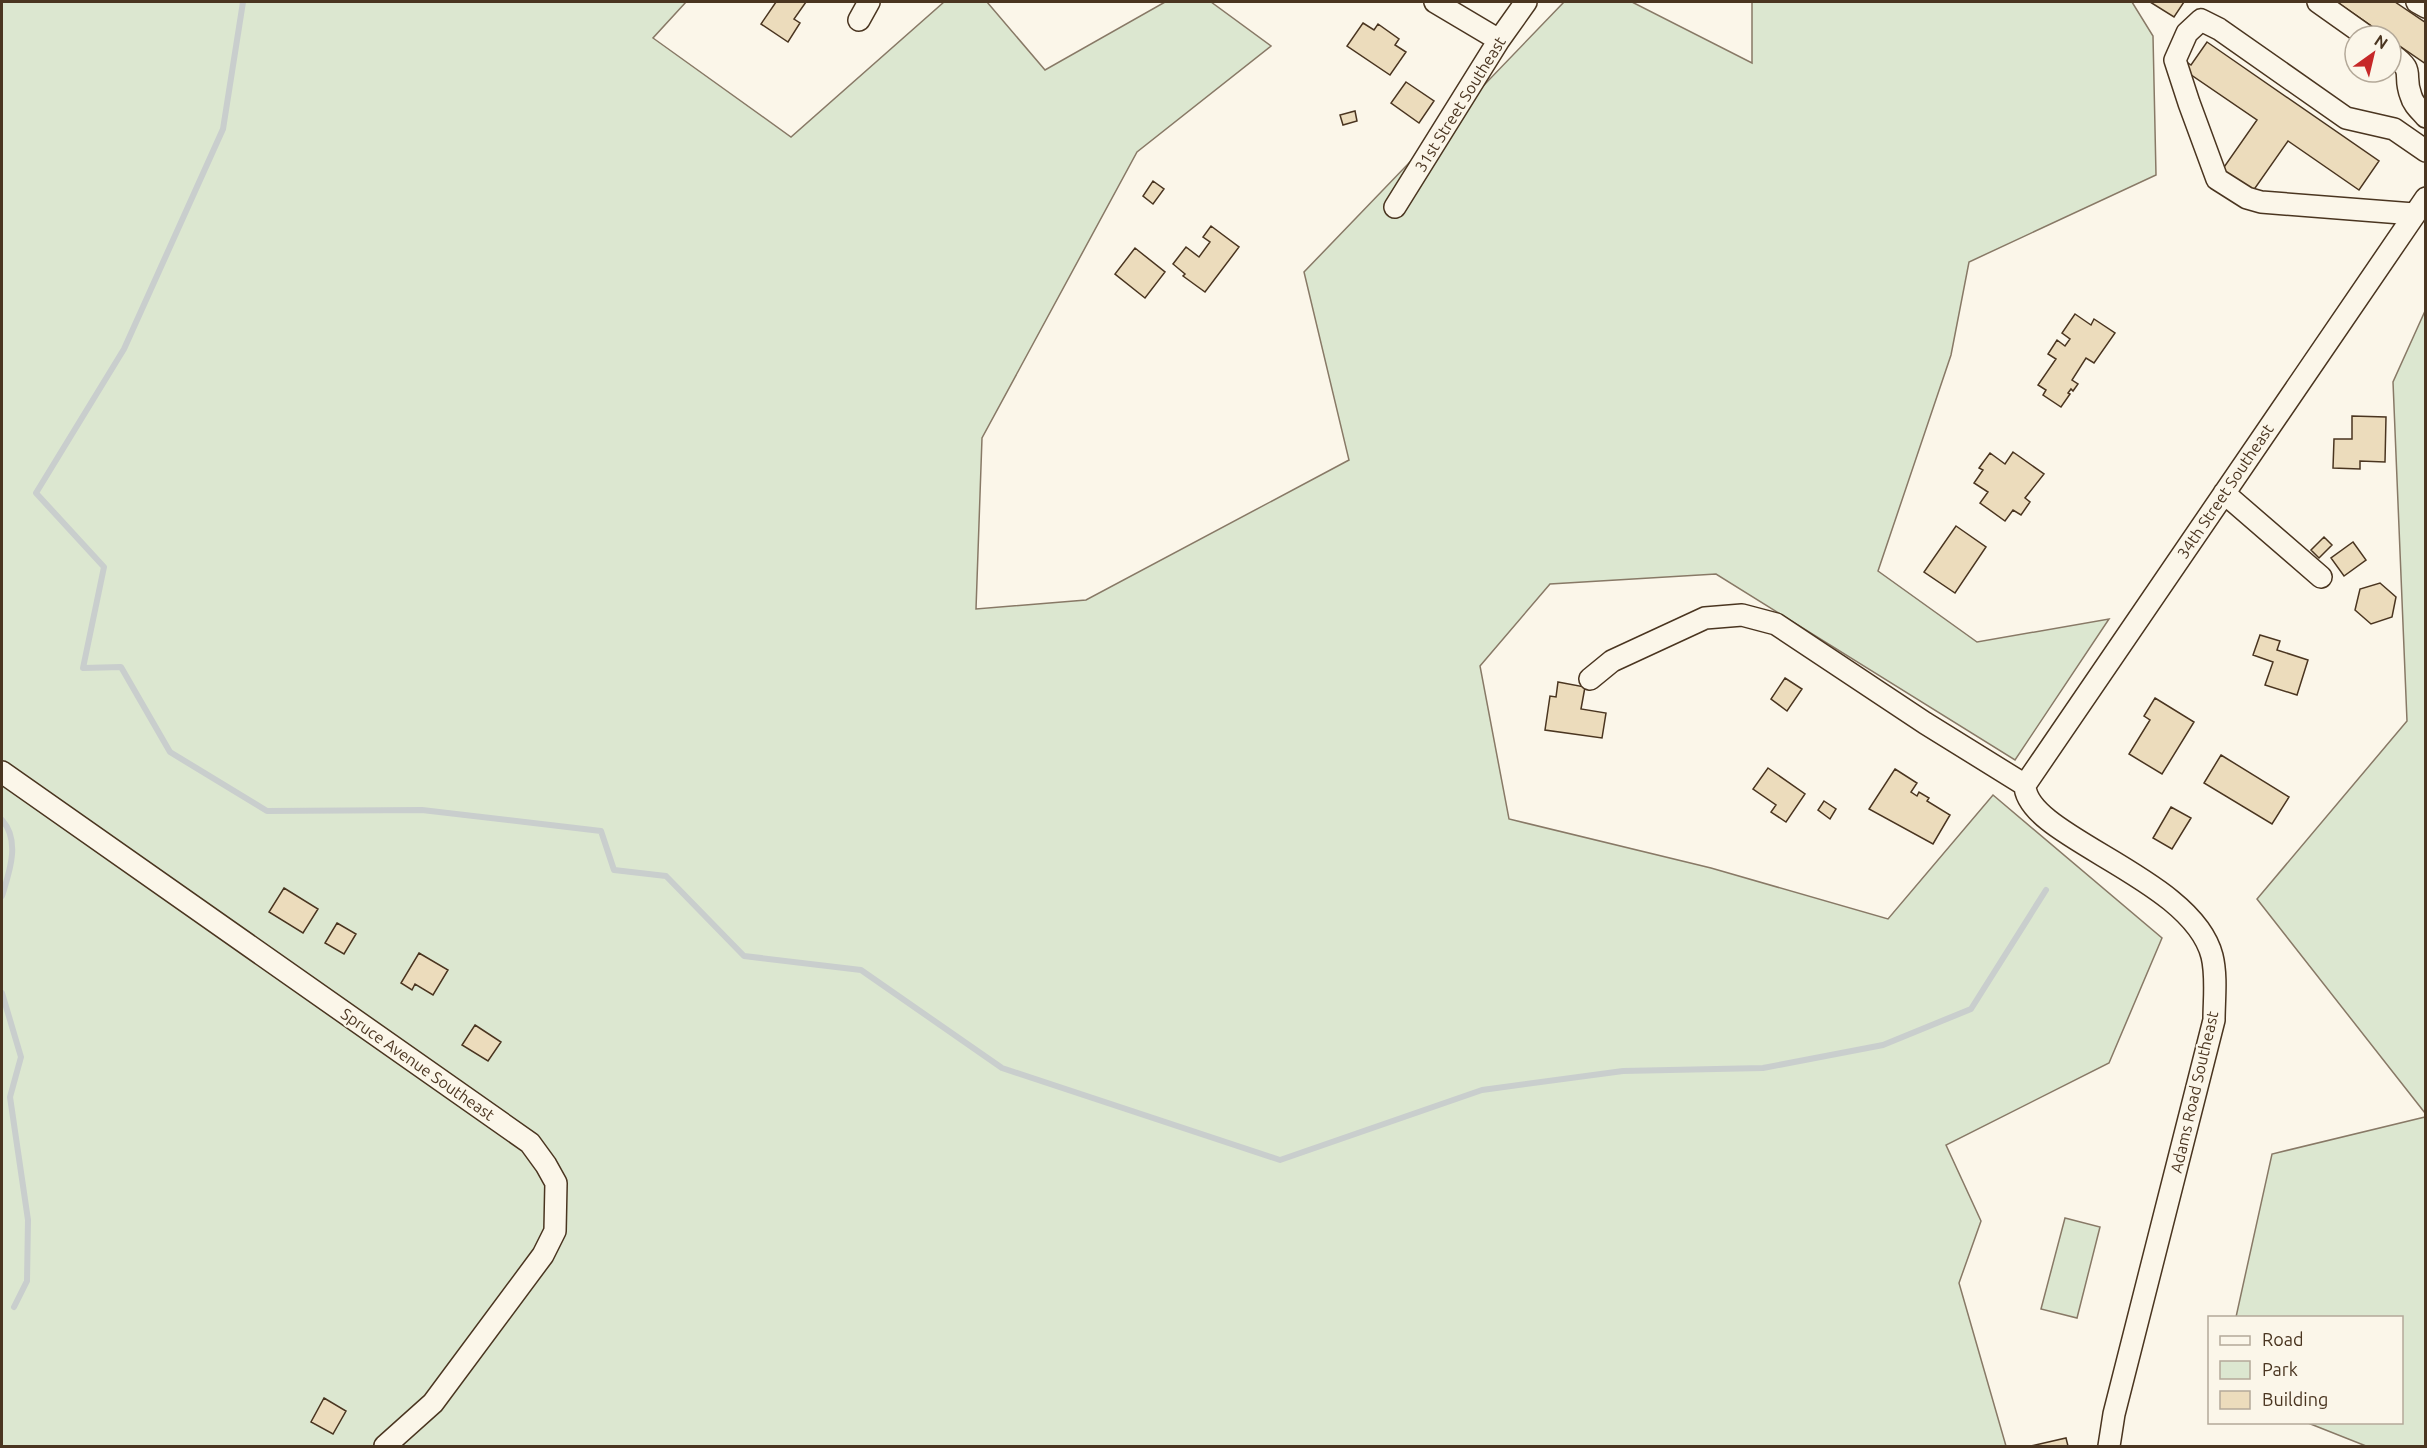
<svg xmlns="http://www.w3.org/2000/svg" width="2427" height="1448" viewBox="0 0 2427 1448" font-family="Ubuntu,sans-serif">
<style>
.green{fill:#dce7d0;stroke:#887966;stroke-width:1.5}
.lines{fill:none;stroke-linecap:round;stroke-linejoin:round}
.stream{stroke:#c9cecd;stroke-width:6}
.building{fill:#ecdcbc;stroke:#4a3520;stroke-width:1.5}
.minor-casing{stroke:#4a3520;stroke-width:24}
.minor{stroke:#fbf6e9;stroke-width:21}
.labels{text-anchor:middle;dominant-baseline:central;stroke-width:4.5;stroke-linejoin:round;paint-order:stroke}
.street-label{font-size:16px;fill:#4a3520;stroke:#fbf6e9}
</style>
<rect width="100%" height="100%" fill="#fbf6e9"/>
<!-- green -->
<path class="green" d="M 2,2 L 686,2 L 653,38 L 791,137 L 944,2 L 987,2 L 1045,70 L 1165,2 L 1211,2 L 1271,46 L 1137,152 L 982,438 L 976,609 L 1086,600 L 1349,460 L 1304,272 L 1564,2 L 1632,2 L 1752,63 L 1752,2 L 2132,2 L 2153,36 L 2156,175 L 1969,262 L 1951,355 L 1878,571 L 1977,642 L 2109,619 L 2015,760 L 1716,574 L 1550,584 L 1480,666 L 1509,819 L 1711,868 L 1888,919 L 1993,795 L 2162,938 L 2109,1063 L 1946,1145 L 1981,1221 L 1959,1283 L 2006,1446 L 2,1446 Z
M 2425,311 L 2425,1113 L 2257,899 L 2407,721 L 2393,382 Z
M 2425,1117 L 2425,1446 L 2366,1446 L 2308,1423 L 2402,1422 L 2402,1318 L 2236,1317 L 2272,1154 Z
M 2065,1218 L 2100,1227 L 2077,1318 L 2041,1309 Z"/>
<g class="lines">
<!-- stream -->
<path class="stream" d="M 243,2 L 223,129 L 124,349 L 36,493 L 104,567 L 83,668 L 121,667 L 170,752 L 267,811 L 422,810 L 601,831 L 614,870 L 666,876 L 744,956 L 861,970 L 1002,1068 L 1280,1160 L 1482,1090 L 1623,1071 L 1763,1068 L 1883,1045 L 1971,1009 L 2046,890
M 2,820 C 21,841 9,873 2,896
M 2,993 L 21,1057 L 10,1097 L 28,1220 L 27,1281 L 14,1307"/>
</g>
<!-- building -->
<path class="building" d="M 776,2 L 806,2 L 794,19 L 800,23 L 788,42 L 761,24 Z
M 2150,2 L 2184,2 L 2174,17 Z
M 2337,2 L 2395,2 L 2426,23 L 2426,64 L 2391,40 L 2391,36 L 2386,36 Z
M 1363,23 L 1374,30 L 1378,24 L 1399,39 L 1395,45 L 1406,52 L 1390,75 L 1347,46 Z
M 2207,42 L 2379,161 L 2359,190 L 2288,141 L 2253,191 L 2222,170 L 2257,120 L 2184,70 L 2188,63 L 2191,65 Z
M 1406,82 L 1434,101 L 1419,123 L 1391,103 Z
M 1355,111 L 1357,121 L 1343,125 L 1340,115 Z
M 1153,181 L 1164,189 L 1153,204 L 1143,196 Z
M 1211,226 L 1239,247 L 1205,292 L 1183,276 L 1185,274 L 1173,264 L 1186,247 L 1199,257 L 1210,242 L 1203,237 Z
M 1135,248 L 1165,272 L 1145,298 L 1115,274 Z
M 2075,314 L 2091,325 L 2094,319 L 2115,333 L 2094,363 L 2086,358 L 2072,380 L 2078,384 L 2073,391 L 2071,389 L 2068,393 L 2070,394 L 2061,407 L 2043,395 L 2046,390 L 2038,385 L 2056,359 L 2048,354 L 2057,340 L 2065,346 L 2070,339 L 2062,333 Z
M 2352,416 L 2386,417 L 2385,462 L 2360,461 L 2360,469 L 2333,468 L 2334,439 L 2352,439 Z
M 2013,452 L 2044,474 L 2025,498 L 2030,502 L 2021,515 L 2013,510 L 2005,521 L 1980,503 L 1988,492 L 1974,483 L 1983,470 L 1979,468 L 1990,453 L 2005,464 Z
M 1956,526 L 1986,547 L 1955,593 L 1924,572 Z
M 2324,537 L 2332,545 L 2319,558 L 2311,550 Z
M 2353,542 L 2366,560 L 2344,576 L 2331,558 Z
M 2380,583 L 2396,597 L 2392,617 L 2371,624 L 2355,610 L 2360,589 Z
M 2260,635 L 2280,641 L 2277,650 L 2308,660 L 2297,695 L 2265,685 L 2273,662 L 2253,655 Z
M 1785,678 L 1802,689 L 1787,711 L 1771,699 Z
M 1558,682 L 1585,687 L 1581,709 L 1606,713 L 1602,738 L 1545,730 L 1550,696 L 1556,697 Z
M 2155,698 L 2194,722 L 2162,774 L 2129,754 L 2150,720 L 2144,716 Z
M 2221,755 L 2289,797 L 2272,824 L 2204,783 Z
M 1768,768 L 1805,794 L 1786,822 L 1771,812 L 1776,805 L 1753,789 Z
M 1895,769 L 1917,783 L 1911,792 L 1917,796 L 1919,792 L 1929,798 L 1927,801 L 1950,815 L 1933,844 L 1869,809 Z
M 1824,801 L 1836,809 L 1830,819 L 1818,810 Z
M 2171,807 L 2191,818 L 2172,849 L 2153,838 Z
M 284,888 L 318,909 L 303,933 L 269,912 Z
M 337,923 L 356,934 L 344,954 L 325,943 Z
M 419,953 L 448,970 L 433,995 L 415,984 L 412,990 L 401,983 Z
M 475,1025 L 501,1042 L 488,1061 L 462,1045 Z
M 324,1398 L 346,1411 L 333,1434 L 311,1422 Z
M 2066,1438 L 2068,1446 L 2031,1446 Z"/>
<g class="lines">
<!-- minor casing -->
<g class="minor-casing">
<path id="minor" d="M 1435,2 L 1499,40
M 2318,2 L 2366,36
M 2417,2 L 2426,7
M 859,20 L 869,2
M 2391,54 C 2417,72 2402,73 2411,96 C 2413,104 2420,110 2426,117
M 1395,207 L 1499,40 L 1526,2
M 2414,214 L 2261,202 L 2247,198 L 2217,179 L 2189,103 L 2175,60 L 2187,33 L 2201,20 L 2219,29 L 2346,118 L 2394,129 L 2426,151
M 2224,493 L 2321,577
M 1590,679 L 1612,661 L 1705,618 L 1742,615 L 1776,624 L 1925,723 L 2025,785
M 2,772 L 530,1143 L 546,1165 L 556,1183 L 555,1231 L 543,1255 L 433,1403 L 385,1446
M 2025,785 C 2025,837 2192,877 2212,956 C 2217,976 2214,1000 2214,1020 L 2114,1414 L 2109,1446
M 2025,785 L 2426,198"/>
</g>
<!-- minor -->
<use href="#minor" class="minor"/>
</g>
<g class="labels">
<!-- street labels -->
<g class="street-label">
<text transform="translate(1460 104) rotate(-58)">31st Street Southeast</text>
<text transform="translate(2225 491) rotate(-56)">34th Street Southeast</text>
<text transform="translate(418 1064) rotate(35)">Spruce Avenue Southeast</text>
<text transform="translate(2194 1092) rotate(-77)">Adams Road Southeast</text>
</g>
</g>
<!-- border -->
<rect width="2427" height="1448" fill="none" stroke="#4a3520" stroke-width="6"/>
<!-- legend -->
<rect x="2208" y="1316" width="195" height="108" fill="#fbf6e9" stroke="#b4a999" stroke-width="1.5"/>
<rect x="2220" y="1336" width="30" height="9" fill="#fbf6e9" stroke="#b4a999" stroke-width="1.5"/>
<text x="2262" y="1346" font-size="18" fill="#4a3520">Road</text>
<rect x="2220" y="1361" width="30" height="18" fill="#dce7d0" stroke="#b4a999" stroke-width="1.5"/>
<text x="2262" y="1376" font-size="18" fill="#4a3520">Park</text>
<rect x="2220" y="1391" width="30" height="18" fill="#ecdcbc" stroke="#b4a999" stroke-width="1.5"/>
<text x="2262" y="1406" font-size="18" fill="#4a3520">Building</text>
<!-- north arrow -->
<g transform="translate(2373 54) rotate(34)"><circle r="28" fill="#fbf6e9" stroke="#b4a999" stroke-width="1.5"/>
<path d="M0-4.5L10 22L0 15L-10 22Z" fill="#c62828"/>
<text y="-9" font-size="16" font-weight="bold" text-anchor="middle" fill="#4a3520">N</text>
</g>
</svg>
